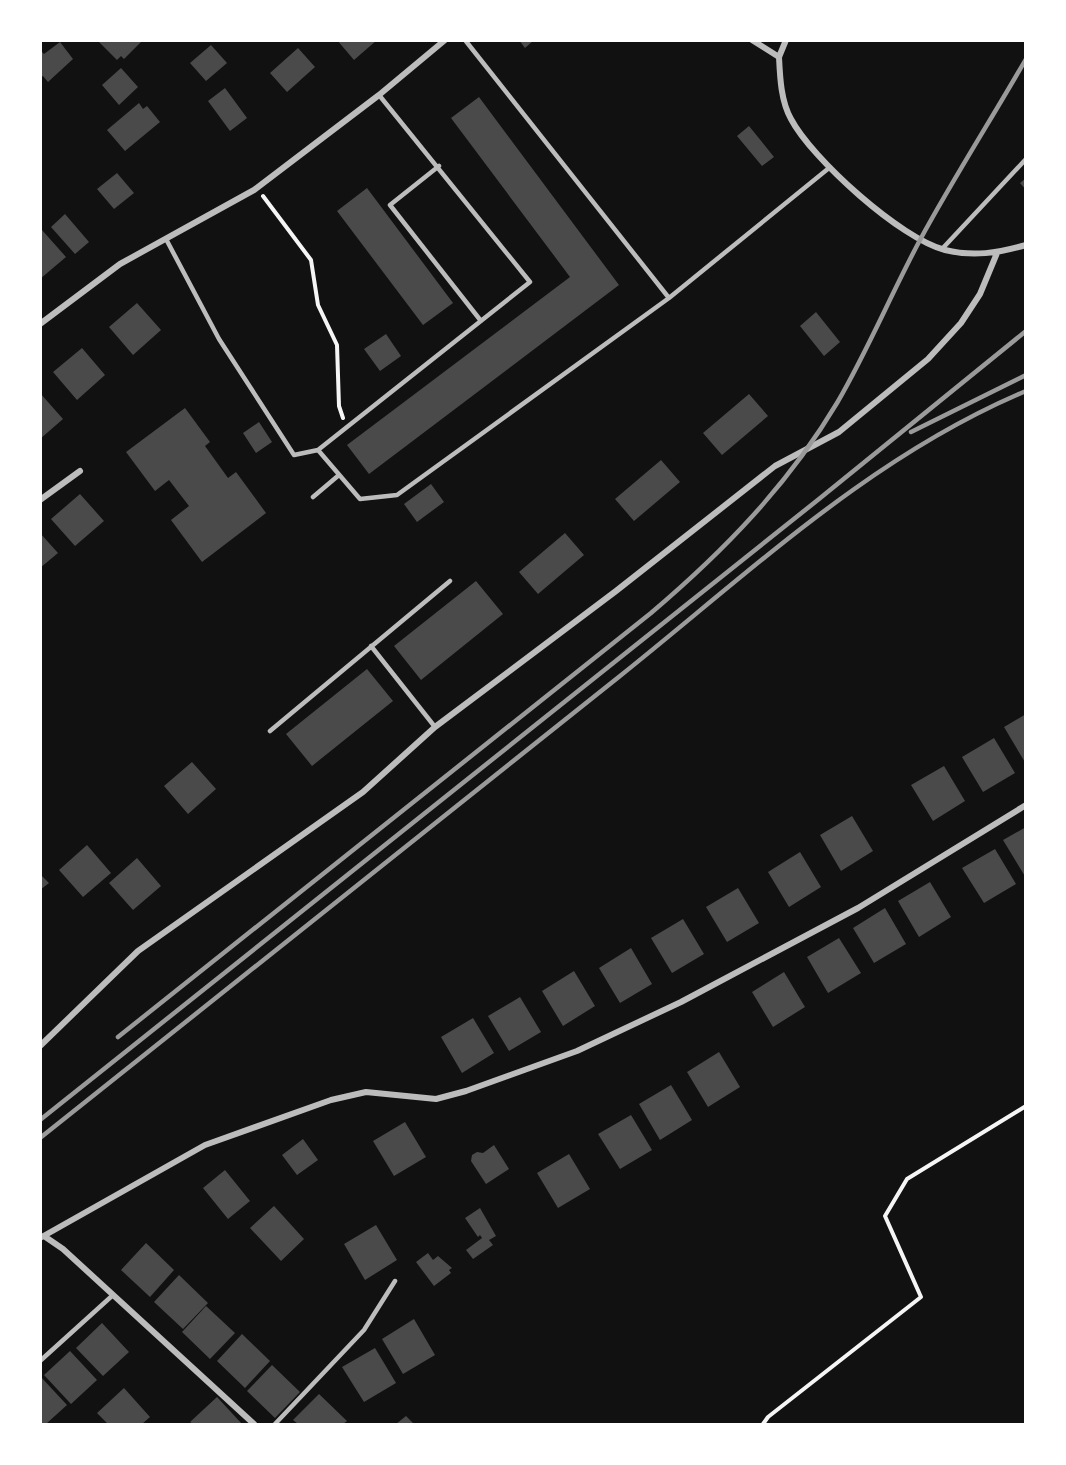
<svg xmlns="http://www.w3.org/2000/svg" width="1066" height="1465" viewBox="0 0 1066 1465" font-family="'PT Sans Narrow',sans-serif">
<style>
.building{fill:#4a4a4a}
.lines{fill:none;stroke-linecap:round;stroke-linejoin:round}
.path{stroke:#f5f5f5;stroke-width:4}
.service{stroke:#bcbcbc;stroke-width:4.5}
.minor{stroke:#bcbcbc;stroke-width:6}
.rail{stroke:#9a9a9a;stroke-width:4.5}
</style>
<rect width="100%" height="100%" fill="#111"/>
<!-- building -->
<path class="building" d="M 97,40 L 143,40 L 124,59 L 121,56 L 117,60 Z
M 337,40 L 377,40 L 354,60 Z
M 519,40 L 534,40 L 525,48 Z
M 60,42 L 73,59 L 48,82 L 43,76 L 40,78 L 40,50 L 44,54 Z
M 211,45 L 227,63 L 206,81 L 190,63 Z
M 298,48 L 315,67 L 287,92 L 270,73 Z
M 121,68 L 138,87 L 119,105 L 102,85 Z
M 225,88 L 247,118 L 230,131 L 208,101 Z
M 479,97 L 619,285 L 369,474 L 347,445 L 570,277 L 451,118 Z
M 139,103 L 143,109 L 147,106 L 160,122 L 125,151 L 107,130 Z
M 749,126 L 774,157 L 762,166 L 737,136 Z
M 117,173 L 134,193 L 114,209 L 97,189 Z
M 1026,178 L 1026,190 L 1020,183 Z
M 367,188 L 453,303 L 423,325 L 337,211 Z
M 65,214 L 89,242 L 75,254 L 51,227 Z
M 42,230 L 66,257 L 40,279 L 40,231 Z
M 137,303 L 161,330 L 133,355 L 109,327 Z
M 816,312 L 840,342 L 824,356 L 800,326 Z
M 386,334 L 401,356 L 380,371 L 364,349 Z
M 82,348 L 105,375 L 77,400 L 53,372 Z
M 40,393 L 63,419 L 40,439 Z
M 749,394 L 768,416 L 722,455 L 703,433 Z
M 185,408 L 210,442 L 205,446 L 228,478 L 236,472 L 266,513 L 202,562 L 171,520 L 189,506 L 169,480 L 155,491 L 126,452 Z
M 259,422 L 272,442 L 256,453 L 243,433 Z
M 661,460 L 680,482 L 634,521 L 615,499 Z
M 431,484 L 444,502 L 417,522 L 404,504 Z
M 80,494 L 104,521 L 75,546 L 51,519 Z
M 40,533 L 58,553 L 40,568 Z
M 565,533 L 584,555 L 538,594 L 519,572 Z
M 476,581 L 503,614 L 421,680 L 394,646 Z
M 367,669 L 393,701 L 312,766 L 286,734 Z
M 1026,714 L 1026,764 L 1004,727 Z
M 994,738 L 1015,773 L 983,792 L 962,757 Z
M 192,762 L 216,789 L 188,814 L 164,786 Z
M 944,766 L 965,801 L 933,821 L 911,785 Z
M 852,816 L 873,851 L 841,871 L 820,835 Z
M 1026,827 L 1026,878 L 1003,840 Z
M 87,845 L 111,873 L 83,897 L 59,870 Z
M 995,849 L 1016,884 L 984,903 L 962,868 Z
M 800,852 L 821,887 L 789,907 L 768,872 Z
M 137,858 L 161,886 L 133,910 L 109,883 Z
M 40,874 L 49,883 L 40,890 Z
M 930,882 L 951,917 L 919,937 L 898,901 Z
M 738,888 L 759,923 L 727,942 L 706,907 Z
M 885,908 L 906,944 L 874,963 L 853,928 Z
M 683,919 L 704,954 L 672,973 L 651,938 Z
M 839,938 L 861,973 L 828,993 L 807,957 Z
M 631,948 L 652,984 L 620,1003 L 599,968 Z
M 574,971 L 595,1006 L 563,1026 L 542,991 Z
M 784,972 L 805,1007 L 773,1027 L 752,992 Z
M 520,997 L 541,1032 L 509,1051 L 488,1016 Z
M 473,1018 L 494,1053 L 462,1073 L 441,1037 Z
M 719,1052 L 740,1087 L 708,1107 L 687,1072 Z
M 671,1085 L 692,1120 L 660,1140 L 639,1104 Z
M 631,1115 L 652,1150 L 620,1169 L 598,1134 Z
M 405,1122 L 426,1157 L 394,1176 L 373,1141 Z
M 303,1139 L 318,1160 L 297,1175 L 282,1155 Z
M 494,1145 L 509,1169 L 486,1184 L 471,1161 L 472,1155 L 477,1152 L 483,1153 Z
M 569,1154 L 590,1189 L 558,1208 L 537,1173 Z
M 225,1170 L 250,1201 L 228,1219 L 203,1188 Z
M 274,1206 L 304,1239 L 281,1261 L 250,1228 Z
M 480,1208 L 496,1236 L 489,1240 L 493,1245 L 473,1259 L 466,1250 L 482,1238 L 480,1235 L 478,1237 L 465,1218 Z
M 376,1225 L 397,1260 L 365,1280 L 344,1244 Z
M 146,1243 L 174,1270 L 150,1297 L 121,1270 Z
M 428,1253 L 433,1260 L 438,1256 L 452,1268 L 449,1270 L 451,1273 L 434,1286 L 416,1262 Z
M 179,1275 L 208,1303 L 183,1329 L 154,1302 Z
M 206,1306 L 235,1333 L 210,1359 L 182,1332 Z
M 414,1319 L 435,1355 L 403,1374 L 382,1339 Z
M 102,1323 L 129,1352 L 103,1376 L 76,1348 Z
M 242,1334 L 270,1361 L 245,1388 L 217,1361 Z
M 375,1348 L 396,1383 L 364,1402 L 342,1367 Z
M 70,1351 L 97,1380 L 71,1404 L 44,1375 Z
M 272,1365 L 300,1392 L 275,1418 L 247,1391 Z
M 40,1376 L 67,1405 L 46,1424 L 40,1424 Z
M 124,1388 L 150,1417 L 142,1424 L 108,1424 L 97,1413 Z
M 319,1394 L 347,1421 L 343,1424 L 298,1424 L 293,1420 Z
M 217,1397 L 242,1424 L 193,1424 L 190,1422 Z
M 406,1416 L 414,1424 L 396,1424 Z"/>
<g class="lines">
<!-- path -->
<path class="path" d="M 263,196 L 311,260 L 318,305 L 337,345 L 339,406 L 343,418
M 763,1424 L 768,1417 L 921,1297 L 885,1216 L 907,1179 L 1026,1106"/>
<!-- service -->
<path class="service" d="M 465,40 L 669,298
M 379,95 L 530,282 L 318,450 L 360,499 L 397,495 L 669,298 L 829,168
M 439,166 L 390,205 L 481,321
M 166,239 L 219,339 L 294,455 L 318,450
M 942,249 L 1026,159
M 313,497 L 339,475
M 371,646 L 435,727
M 270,731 L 450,581
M 40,1361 L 113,1295
M 275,1424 L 364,1330 L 395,1281"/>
<!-- minor -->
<path class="minor" d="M 752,40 L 779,57 C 780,78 781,101 791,119 C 812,159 901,239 945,250 C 973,257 998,253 1026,245
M 779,57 L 786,40
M 40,324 L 120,264 L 254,190 L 379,95 L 445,40
M 40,500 L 80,471
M 40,1046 L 138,951 L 363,792 L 435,727 L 616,591 L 775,466 L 839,432 L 928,359 L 961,323 L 980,294 L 997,253
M 44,1236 L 63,1249 L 254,1424
M 40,1238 L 205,1145 L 331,1100 L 366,1092 L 436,1099 L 466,1091 L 577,1051 L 681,1002 L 858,908 L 1026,805"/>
<!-- rail -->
<path class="rail" d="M 911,432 L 1026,375
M 118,1037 L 651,613 C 724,551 788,485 837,403 C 868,350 891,294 920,240 C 953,179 991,120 1026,59
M 40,1120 L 819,499 L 1026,331
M 40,1138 C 234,984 427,830 620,676 C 749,573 871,456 1026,391"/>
</g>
<!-- border -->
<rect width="1066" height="1465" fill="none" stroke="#ffffff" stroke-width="84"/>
</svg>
